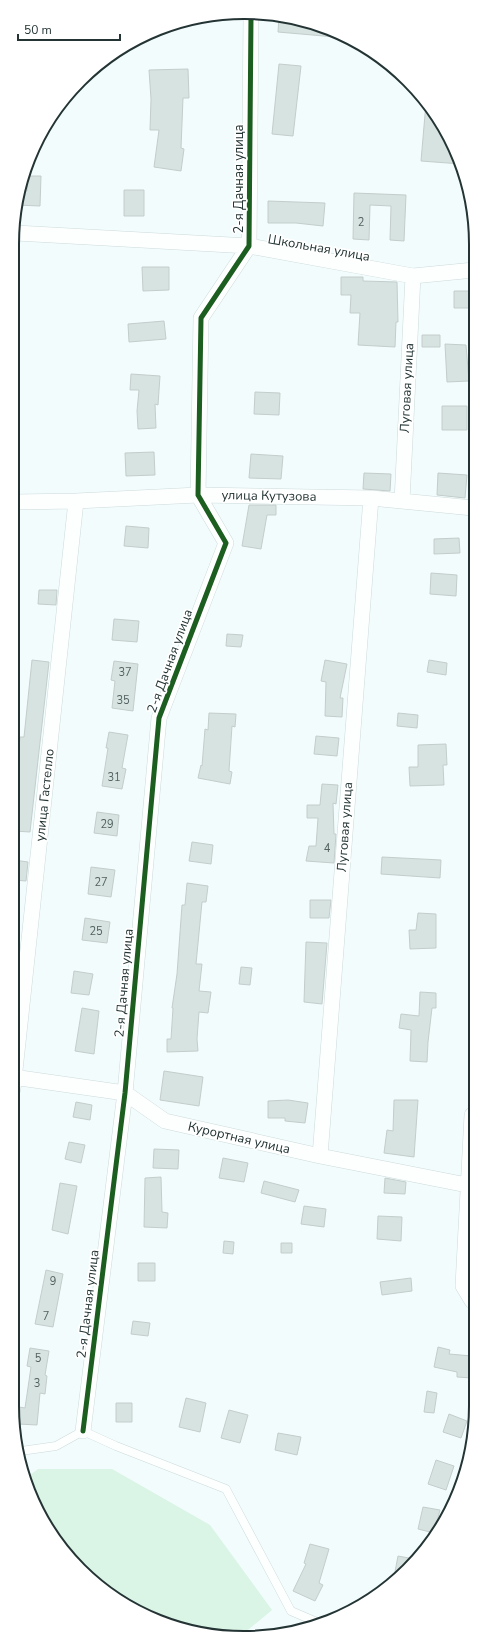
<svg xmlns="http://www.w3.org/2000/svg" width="488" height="1650" viewBox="0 0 488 1650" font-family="'Nunito Sans',sans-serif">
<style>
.green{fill:#daf4e5}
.building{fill:#d6e3e0;stroke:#c3cecc}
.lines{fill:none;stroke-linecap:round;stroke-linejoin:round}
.lane-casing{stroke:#cedada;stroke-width:9}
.street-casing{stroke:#cedada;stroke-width:16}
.lane{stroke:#fdffff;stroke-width:8}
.street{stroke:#fdffff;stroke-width:15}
.cycleway-casing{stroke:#fff;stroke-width:8}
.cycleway{stroke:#1b5e20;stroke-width:5}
.labels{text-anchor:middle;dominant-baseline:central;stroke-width:3.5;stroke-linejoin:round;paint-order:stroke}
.number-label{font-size:11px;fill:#526160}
.street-label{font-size:13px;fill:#243434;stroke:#fff}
.rim{fill:none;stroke:#243434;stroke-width:2}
</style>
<rect width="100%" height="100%" fill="#f2fcfc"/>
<!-- green -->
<path class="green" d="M 38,1469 L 112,1469 L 210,1525 L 272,1610 L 243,1634 L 214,1636 L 141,1614 L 70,1559 L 30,1495 L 26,1478 Z"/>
<!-- building -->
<path class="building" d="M 279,16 L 289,17 L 336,34 L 335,37 L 278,32 Z
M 279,64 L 301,66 L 293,136 L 272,134 Z
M 188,69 L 189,98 L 183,98 L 181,148 L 184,149 L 181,171 L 154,167 L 159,130 L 150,130 L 151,99 L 149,70 Z
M 426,103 L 458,155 L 461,164 L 421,161 Z
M 28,176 L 41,176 L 40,206 L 16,205 L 17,199 L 20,191 L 27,191 Z
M 124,190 L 144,190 L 144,216 L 124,216 Z
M 354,193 L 406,195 L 404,241 L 390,240 L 391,206 L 370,205 L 369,240 L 353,239 Z
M 268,201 L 325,203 L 323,226 L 296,223 L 268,223 Z
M 142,267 L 169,267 L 169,290 L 143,291 Z
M 341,277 L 363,277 L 363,281 L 397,282 L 398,322 L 396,322 L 395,347 L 358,345 L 360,313 L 350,313 L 351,295 L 341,295 Z
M 454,291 L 473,291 L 473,308 L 454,308 Z
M 164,321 L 166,339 L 129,342 L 128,324 Z
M 422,335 L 440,335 L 440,347 L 422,347 Z
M 445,344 L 466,345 L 469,381 L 447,382 Z
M 131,374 L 160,376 L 158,405 L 155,404 L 156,428 L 138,429 L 137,411 L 139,390 L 130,390 Z
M 255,392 L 280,393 L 279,415 L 254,414 Z
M 442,406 L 467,406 L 467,430 L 442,430 Z
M 154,452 L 155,475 L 126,476 L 125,453 Z
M 251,454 L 283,456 L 281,479 L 249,478 Z
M 364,473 L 391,474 L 390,491 L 363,489 Z
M 438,473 L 467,475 L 465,498 L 437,495 Z
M 249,505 L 276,505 L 276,515 L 267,515 L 261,549 L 242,546 Z
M 126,526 L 149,528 L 148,548 L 124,546 Z
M 459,538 L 460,553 L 434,554 L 434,539 Z
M 431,573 L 457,575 L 456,596 L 430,594 Z
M 39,590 L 57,590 L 56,605 L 38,604 Z
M 114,619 L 139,621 L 137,642 L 112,640 Z
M 227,634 L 243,635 L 241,647 L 226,646 Z
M 32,660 L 49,662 L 30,832 L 14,831 L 14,795 L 20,737 L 24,737 Z
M 325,660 L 347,664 L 340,698 L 343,698 L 342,717 L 325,716 L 326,682 L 321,681 Z
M 429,660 L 447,663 L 446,675 L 427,672 Z
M 114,661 L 138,664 L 133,711 L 112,708 L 115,681 L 111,680 Z
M 209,713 L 236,714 L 235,727 L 232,726 L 229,771 L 232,772 L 230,784 L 198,778 L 201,765 L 202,766 L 205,729 L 208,730 Z
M 398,713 L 418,715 L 417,728 L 397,726 Z
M 109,732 L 128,735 L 122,768 L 126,769 L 122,789 L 102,786 L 108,748 L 106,748 Z
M 316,736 L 339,738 L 337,756 L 314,754 Z
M 446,744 L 447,765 L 443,765 L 444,785 L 410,786 L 409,767 L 418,767 L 418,745 Z
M 322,784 L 338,785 L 336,804 L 333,803 L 334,834 L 336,834 L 334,863 L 306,861 L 309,846 L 316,846 L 318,818 L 307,818 L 307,805 L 320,805 Z
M 97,812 L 119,815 L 117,836 L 94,833 Z
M 192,842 L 213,845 L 211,864 L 189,861 Z
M 382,857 L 441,860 L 440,878 L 381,874 Z
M 14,860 L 28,862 L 26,881 L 14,880 Z
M 91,867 L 115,870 L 111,897 L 88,894 Z
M 187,883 L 208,886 L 206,902 L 202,902 L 196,964 L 202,964 L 199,991 L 211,992 L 208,1013 L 199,1012 L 197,1039 L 198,1051 L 167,1052 L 167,1039 L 171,1039 L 173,1008 L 172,1008 L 177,974 L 182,905 L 185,905 Z
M 310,900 L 331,900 L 329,918 L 310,918 Z
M 418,913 L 436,914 L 436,948 L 410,949 L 409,930 L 416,930 Z
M 85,918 L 110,922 L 107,943 L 82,940 Z
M 306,942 L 327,943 L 322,1004 L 304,1002 Z
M 241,967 L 252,968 L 250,985 L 239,984 Z
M 74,971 L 93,974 L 89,995 L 71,993 Z
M 420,992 L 436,993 L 436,1008 L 432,1008 L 428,1042 L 427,1062 L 410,1061 L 411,1030 L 399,1028 L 401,1014 L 419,1016 Z
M 82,1008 L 99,1011 L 94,1054 L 75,1051 Z
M 164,1071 L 203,1077 L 199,1106 L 160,1100 Z
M 288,1100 L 308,1103 L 305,1123 L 285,1121 L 285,1118 L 268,1118 L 268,1101 Z
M 394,1100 L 418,1100 L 414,1157 L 384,1153 L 387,1130 L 393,1131 Z
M 76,1102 L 92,1105 L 90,1120 L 73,1117 Z
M 69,1142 L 85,1145 L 81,1163 L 65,1159 Z
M 154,1149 L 179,1150 L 178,1169 L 153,1168 Z
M 223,1158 L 248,1163 L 244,1182 L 219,1178 Z
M 161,1177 L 162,1212 L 168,1213 L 167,1228 L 144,1227 L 145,1178 Z
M 385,1178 L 406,1182 L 405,1194 L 384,1193 Z
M 264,1181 L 299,1190 L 295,1202 L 261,1193 Z
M 60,1183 L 77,1186 L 68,1234 L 52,1230 Z
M 304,1206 L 326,1209 L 324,1227 L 301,1224 Z
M 378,1216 L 402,1217 L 401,1241 L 377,1239 Z
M 224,1241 L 234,1242 L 233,1254 L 223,1253 Z
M 281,1243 L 292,1243 L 292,1253 L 281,1253 Z
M 138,1263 L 155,1263 L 155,1281 L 138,1281 Z
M 46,1270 L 63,1274 L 53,1327 L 35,1324 Z
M 411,1278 L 412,1291 L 382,1295 L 380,1282 Z
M 133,1321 L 150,1323 L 148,1336 L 131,1334 Z
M 438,1347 L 450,1350 L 449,1354 L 472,1356 L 472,1378 L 457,1377 L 457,1372 L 434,1367 Z
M 30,1348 L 49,1351 L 45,1375 L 47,1376 L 45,1394 L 40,1393 L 37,1425 L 18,1424 L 19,1407 L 25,1408 L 31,1367 L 27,1366 Z
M 427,1391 L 437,1393 L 434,1413 L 424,1412 Z
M 186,1398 L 206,1403 L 200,1432 L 179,1427 Z
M 116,1403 L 132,1403 L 132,1422 L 116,1422 Z
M 229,1410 L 248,1415 L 240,1443 L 221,1438 Z
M 449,1414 L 467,1421 L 461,1438 L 443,1432 Z
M 278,1433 L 301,1437 L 297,1455 L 275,1450 Z
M 436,1460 L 454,1466 L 446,1490 L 428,1484 Z
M 423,1507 L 440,1510 L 434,1533 L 418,1529 Z
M 310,1544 L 329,1549 L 319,1583 L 323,1585 L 315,1601 L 293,1591 L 306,1564 L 304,1563 Z
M 398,1556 L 414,1559 L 393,1582 Z"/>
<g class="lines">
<!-- lane casing -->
<g class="lane-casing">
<path id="lane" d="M 21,1451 L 56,1446 L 83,1431 L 116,1446 L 226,1489 L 291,1611 L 319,1623"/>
</g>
<!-- street casing -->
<g class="street-casing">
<path id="street" d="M 16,233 L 249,246 L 413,276 L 474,270
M 402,501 L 413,276
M 15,502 L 76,501 L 198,495 L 371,498 L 473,508
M 13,1077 L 125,1093 L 165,1121 L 320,1156 L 472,1186
M 13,1089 L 76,501
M 320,1156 L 371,498
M 472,1301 L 463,1286 L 472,1115
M 83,1431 L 125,1093 L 159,718 L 226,543 L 198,495 L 201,318 L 249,246 L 251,16"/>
</g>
<!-- lane -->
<use href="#lane" class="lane"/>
<!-- street -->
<use href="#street" class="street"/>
<!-- cycleway casing -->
<g class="cycleway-casing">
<path id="cycleway" d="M 83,1431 L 125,1093 L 159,718 L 226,543 L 198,495 L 201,318 L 249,246 L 251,16"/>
</g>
<!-- cycleway -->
<use href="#cycleway" class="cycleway"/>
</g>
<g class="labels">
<!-- number labels -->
<g class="number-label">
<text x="361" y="222">2</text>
<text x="125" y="672">37</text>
<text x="123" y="700">35</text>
<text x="114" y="777">31</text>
<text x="107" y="824">29</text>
<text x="327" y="848">4</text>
<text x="101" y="882">27</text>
<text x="96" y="931">25</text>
<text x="53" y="1281">9</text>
<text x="46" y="1316">7</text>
<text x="38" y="1358">5</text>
<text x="37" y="1383">3</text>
</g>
<!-- street labels -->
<g class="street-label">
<text transform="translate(239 179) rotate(-90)">2-я Дачная улица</text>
<text transform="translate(319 248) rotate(10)">Школьная улица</text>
<text transform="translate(407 388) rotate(-87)">Луговая улица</text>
<text transform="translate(269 496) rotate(1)">улица Кутузова</text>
<text transform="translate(170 661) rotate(-70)">2-я Дачная улица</text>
<text transform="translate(45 795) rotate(-84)">улица Гастелло</text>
<text transform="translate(345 827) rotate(-86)">Луговая улица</text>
<text transform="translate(124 983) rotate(-85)">2-я Дачная улица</text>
<text transform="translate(239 1138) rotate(13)">Курортная улица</text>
<text transform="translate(88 1304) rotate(-83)">2-я Дачная улица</text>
</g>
</g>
<!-- crop -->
<path d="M0 0H488V1650H0ZM244 19H244A225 225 0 0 1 469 244V1406A225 225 0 0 1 244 1631H244A225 225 0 0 1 19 1406V244A225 225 0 0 1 244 19Z" fill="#fff" fill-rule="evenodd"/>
<path class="rim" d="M244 19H244A225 225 0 0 1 469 244V1406A225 225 0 0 1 244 1631H244A225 225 0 0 1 19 1406V244A225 225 0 0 1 244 19Z"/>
<!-- scale -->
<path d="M18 34v6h102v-6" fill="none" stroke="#243434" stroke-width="2"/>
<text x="24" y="34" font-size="12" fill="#243434" stroke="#ffffff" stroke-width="3" paint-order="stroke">50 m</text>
</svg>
